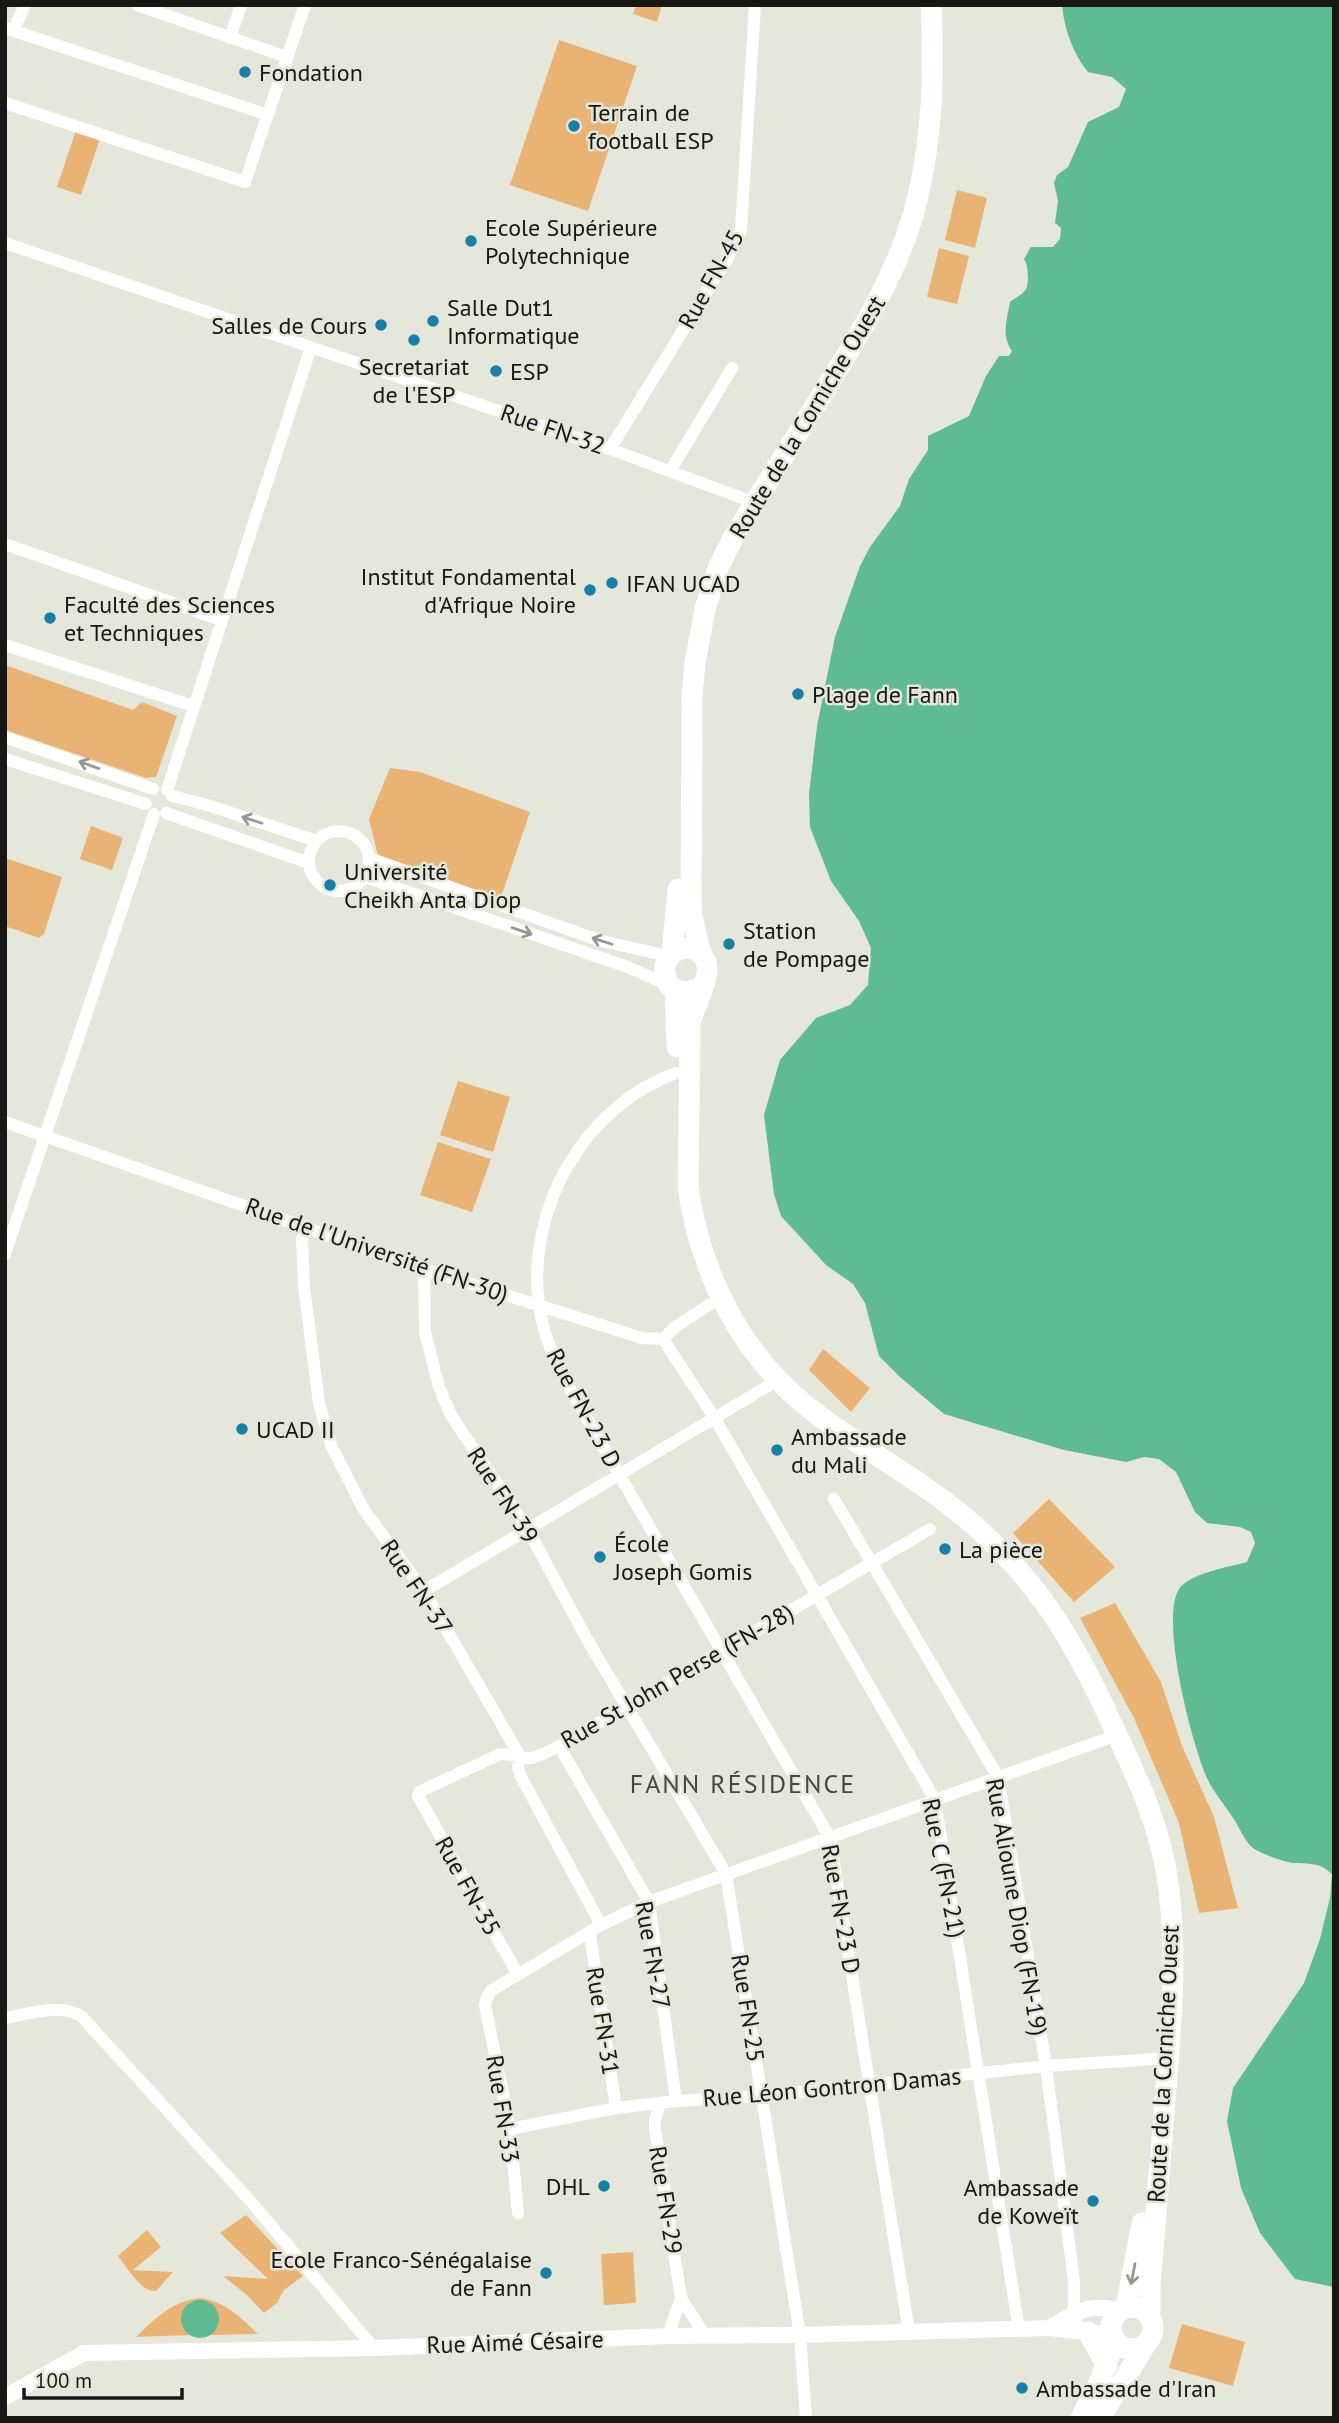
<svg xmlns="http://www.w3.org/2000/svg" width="1339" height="2423" viewBox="0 0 1339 2423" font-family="'PT Sans',sans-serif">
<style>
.green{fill:#e9b473}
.water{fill:#5ebb92}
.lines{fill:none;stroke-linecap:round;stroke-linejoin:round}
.minor{stroke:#fff;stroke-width:12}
.tertiary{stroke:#fff;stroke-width:16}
.trunk{stroke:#fff;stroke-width:21}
.oneway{stroke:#979795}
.poi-dot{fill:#187fa9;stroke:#e4e7d9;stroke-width:2.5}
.labels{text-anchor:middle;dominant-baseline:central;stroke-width:5;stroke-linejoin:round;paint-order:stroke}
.poi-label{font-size:24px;fill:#171813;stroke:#e4e7d9;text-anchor:start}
.street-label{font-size:24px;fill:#171813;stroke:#e4e7d9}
.neighbourhood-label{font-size:26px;letter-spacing:2px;fill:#46483c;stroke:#e4e7d9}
</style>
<rect width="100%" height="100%" fill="#e4e7d9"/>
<!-- green -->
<path class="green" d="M 636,5 L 662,5 L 657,22 L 633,14 Z
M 559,40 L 637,66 L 588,211 L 510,185 Z
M 76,130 L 100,139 L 81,195 L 57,187 Z
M 957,190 L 987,198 L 975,248 L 945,240 Z
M 939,248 L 969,256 L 957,304 L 927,297 Z
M 5,665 L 133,710 L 142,702 L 177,716 L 156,777 L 146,778 L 5,730 Z
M 390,768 L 420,772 L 530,812 L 500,900 L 378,856 L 369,819 Z
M 91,826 L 123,838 L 112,870 L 80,859 Z
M 5,858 L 62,877 L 44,934 L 39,938 L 5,926 Z
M 458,1081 L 510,1097 L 493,1152 L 440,1135 Z
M 438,1142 L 491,1159 L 472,1212 L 420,1195 Z
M 823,1349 L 870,1388 L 851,1412 L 809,1370 Z
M 1049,1499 L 1115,1567 L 1074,1602 L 1013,1533 Z
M 1115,1603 L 1161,1682 L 1182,1746 L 1214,1817 L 1238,1908 L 1199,1913 L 1179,1823 L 1134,1718 L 1080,1618 Z
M 246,2215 L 303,2276 L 284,2290 L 277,2303 L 264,2313 L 247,2295 L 223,2276 L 268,2279 L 220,2233 Z
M 147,2230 L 161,2247 L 133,2270 L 173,2272 L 156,2291 C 140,2292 127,2267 118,2256 Z
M 633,2252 L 636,2303 L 604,2305 L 601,2254 Z
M 199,2298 C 225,2301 240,2317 258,2334 L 210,2335 L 219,2323 L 216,2309 L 183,2328 L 190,2335 L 136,2337 C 156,2318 171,2302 199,2298 Z
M 1182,2324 L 1245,2342 L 1233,2386 L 1169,2368 Z"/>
<!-- water -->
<path class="water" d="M 1062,5 L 1334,5 L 1334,2287 L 1295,2279 L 1260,2233 L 1241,2188 L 1227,2121 L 1233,2088 L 1304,1983 L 1320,1939 L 1330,1898 L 1332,1874 C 1319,1862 1309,1864 1293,1863 C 1285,1862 1259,1853 1253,1848 C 1246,1843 1240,1829 1235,1821 C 1228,1809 1218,1798 1211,1786 C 1194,1755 1159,1620 1179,1589 C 1190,1573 1229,1567 1247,1562 L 1255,1543 L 1251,1532 L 1240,1527 L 1207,1523 L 1195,1512 L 1176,1472 L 1159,1459 L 1144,1457 L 1126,1462 L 1064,1450 L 944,1414 L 900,1377 L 879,1356 L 865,1303 L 853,1284 L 826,1265 L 781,1216 L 774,1194 L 764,1115 L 780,1060 L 816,1018 L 850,1005 L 868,985 L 871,948 L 859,921 L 831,881 L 810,827 L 809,794 L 817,726 L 835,637 L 860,566 L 870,547 L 900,506 L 909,479 L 928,450 L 928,436 L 969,416 L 986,376 L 999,356 L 1009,356 L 1012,351 C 1001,336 1007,319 1010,302 C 1024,292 1028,293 1028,276 C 1027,269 1028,265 1024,259 L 1031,247 L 1053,247 L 1060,239 L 1061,228 L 1055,223 L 1058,201 L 1054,183 L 1057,175 L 1068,167 L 1088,122 L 1119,107 L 1126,89 L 1112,77 L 1088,72 C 1073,54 1064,28 1062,5 Z
M181 2319a19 19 0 1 1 38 0a19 19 0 1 1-38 0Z"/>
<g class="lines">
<!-- minor -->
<path class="minor" d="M 137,5 L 287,57
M 5,28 L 268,115
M 14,29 L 25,5
M 230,38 L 241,5
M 5,103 L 245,182 L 305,5
M 5,243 L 610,449 L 742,498
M 610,449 L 730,254 L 741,229 L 755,5
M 670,471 L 732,368
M 5,544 L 221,620
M 5,645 L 193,706
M 5,737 L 153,789
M 5,759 L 146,804
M 167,790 L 311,347
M 172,796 L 204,804 L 317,841
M 166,813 L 309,863
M309 861a30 30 0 1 1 60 0a30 30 0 1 1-60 0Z
M 369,858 L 598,940 L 668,956
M 365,877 L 625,966 L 669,985
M 676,1073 C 584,1106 526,1209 539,1305 C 542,1332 554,1357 565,1381 L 830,1838 L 909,2332
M 5,1122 L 424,1269 L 642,1338 L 663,1339
M 305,1227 L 302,1239 L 304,1287 L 319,1403 L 331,1445 L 364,1510 L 424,1591 L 520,1756 L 518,1767 L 520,1775 L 601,1925
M 5,1254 L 154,814
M 424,1269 L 425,1332 L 439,1387 L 452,1417 L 527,1528 L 588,1641 L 726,1874 L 800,2335 L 806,2418
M 663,1339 L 714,1417 L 935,1800 L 1019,2330
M 663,1339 L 675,1327 L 709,1305
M 834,1499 L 998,1777 L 1046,2066 L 1074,2281 L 1074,2314 L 1079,2331
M 424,1591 L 768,1386
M 559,1746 L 649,1902 L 676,2101
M 590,1934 L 616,2108
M 518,1975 L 418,1796 L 419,1792 L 498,1755 C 514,1752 521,1759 532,1758 C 541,1756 551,1750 559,1746 L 930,1529
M 5,2018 C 29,2014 62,2002 82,2017 L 252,2203 L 374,2348
M 660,2103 L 655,2120 L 655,2129 L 681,2298 L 706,2337
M 510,2129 L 616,2108 L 676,2101 L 762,2096 L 1046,2066 L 1156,2059
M 518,2213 L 510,2129 L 485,2005 L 488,1995 L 492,1990 L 601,1925 L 649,1902 L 1106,1739
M 668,2336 L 681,2298"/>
<!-- tertiary -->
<path class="tertiary" d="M 1049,2328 C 1075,2313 1088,2302 1119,2311
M 5,2397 L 84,2353 L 374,2348 L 668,2336 L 800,2335 L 1049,2328 L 1112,2335"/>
<!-- trunk -->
<path class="trunk" d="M 672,953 L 678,889
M 701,954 L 692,917 L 691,900 L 692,696 L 695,663 L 705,609 L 718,568 L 733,538 C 763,490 793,441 823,393 C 862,331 901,268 918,196 C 933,133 934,70 931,5
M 703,985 C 692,994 680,994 669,985 C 651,954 693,933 706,962 C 712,974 694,1008 690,1023 L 688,1188 C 701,1274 740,1353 809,1408 C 862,1450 925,1481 976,1527 C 1036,1581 1071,1636 1105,1709 C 1129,1761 1156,1813 1166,1870 C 1179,1947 1171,2024 1165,2101 C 1160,2163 1155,2224 1150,2286 L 1150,2316
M 675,990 L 677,1047
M1111 2328a21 21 0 1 1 42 0a21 21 0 1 1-42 0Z
M 1126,2307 L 1142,2223
M 1088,2332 L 1107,2366
M 1081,2418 L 1101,2378 L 1115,2340
M 1100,2418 L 1146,2344"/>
</g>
<!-- one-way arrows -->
<defs><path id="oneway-shaft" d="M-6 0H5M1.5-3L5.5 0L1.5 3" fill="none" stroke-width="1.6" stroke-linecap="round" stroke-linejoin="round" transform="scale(1.75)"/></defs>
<g class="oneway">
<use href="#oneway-shaft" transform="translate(89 765) rotate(-160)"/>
<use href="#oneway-shaft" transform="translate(252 820) rotate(-162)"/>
<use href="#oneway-shaft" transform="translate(522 931) rotate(19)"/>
<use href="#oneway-shaft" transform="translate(602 941) rotate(-162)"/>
<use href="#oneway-shaft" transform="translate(1133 2274) rotate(101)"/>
</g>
<!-- markers -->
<g class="poi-dot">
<circle cx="245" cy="72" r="7"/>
<circle cx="574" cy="126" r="7"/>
<circle cx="471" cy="241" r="7"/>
<circle cx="433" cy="321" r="7"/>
<circle cx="381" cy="325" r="7"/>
<circle cx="414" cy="340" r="7"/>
<circle cx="496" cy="371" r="7"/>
<circle cx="612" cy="583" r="7"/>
<circle cx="590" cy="590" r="7"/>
<circle cx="50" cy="618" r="7"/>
<circle cx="798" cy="694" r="7"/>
<circle cx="330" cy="885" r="7"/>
<circle cx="729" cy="944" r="7"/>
<circle cx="242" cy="1429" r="7"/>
<circle cx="777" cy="1450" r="7"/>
<circle cx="945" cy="1549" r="7"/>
<circle cx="600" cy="1557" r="7"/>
<circle cx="604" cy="2186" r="7"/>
<circle cx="1093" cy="2201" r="7"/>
<circle cx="546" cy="2273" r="7"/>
<circle cx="1022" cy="2388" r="7"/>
</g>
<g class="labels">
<!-- poi labels -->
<g class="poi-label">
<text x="259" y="72">Fondation</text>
<text x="588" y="112">Terrain de<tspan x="588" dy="28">football ESP</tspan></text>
<text x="485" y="227">Ecole Supérieure<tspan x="485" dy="28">Polytechnique</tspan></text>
<text x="447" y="307">Salle Dut1<tspan x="447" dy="28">Informatique</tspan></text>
<text x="367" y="325" text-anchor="end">Salles de Cours</text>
<text x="414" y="366" text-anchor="middle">Secretariat<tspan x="414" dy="28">de l'ESP</tspan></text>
<text x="510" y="371">ESP</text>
<text x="576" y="576" text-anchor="end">Institut Fondamental<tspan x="576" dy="28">d'Afrique Noire</tspan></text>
<text x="626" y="583">IFAN UCAD</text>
<text x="64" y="604">Faculté des Sciences<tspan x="64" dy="28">et Techniques</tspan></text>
<text x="812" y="694">Plage de Fann</text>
<text x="344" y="871">Université<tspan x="344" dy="28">Cheikh Anta Diop</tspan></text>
<text x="743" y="930">Station<tspan x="743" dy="28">de Pompage</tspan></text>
<text x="256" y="1429">UCAD II</text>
<text x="791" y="1436">Ambassade<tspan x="791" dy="28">du Mali</tspan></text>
<text x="614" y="1543">École<tspan x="614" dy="28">Joseph Gomis</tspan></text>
<text x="959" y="1549">La pièce</text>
<text x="590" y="2186" text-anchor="end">DHL</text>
<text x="1079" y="2187" text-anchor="end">Ambassade<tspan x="1079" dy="28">de Koweït</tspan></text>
<text x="532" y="2259" text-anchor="end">Ecole Franco-Sénégalaise<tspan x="532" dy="28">de Fann</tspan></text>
<text x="1036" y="2388">Ambassade d'Iran</text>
</g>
<!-- street labels -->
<g class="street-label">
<text transform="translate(711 279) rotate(-61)">Rue FN-45</text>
<text transform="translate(807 417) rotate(-59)">Route de la Corniche Ouest</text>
<text transform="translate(553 429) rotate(19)">Rue FN-32</text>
<text transform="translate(377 1250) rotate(19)">Rue de l'Université (FN-30)</text>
<text transform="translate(584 1408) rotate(62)">Rue FN-23 D</text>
<text transform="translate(503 1495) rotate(57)">Rue FN-39</text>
<text transform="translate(417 1587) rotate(56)">Rue FN-37</text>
<text transform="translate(677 1676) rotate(-30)">Rue St John Perse (FN-28)</text>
<text transform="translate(944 1868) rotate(79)">Rue C (FN-21)</text>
<text transform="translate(468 1886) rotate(61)">Rue FN-35</text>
<text transform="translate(1017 1907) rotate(80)">Rue Alioune Diop (FN-19)</text>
<text transform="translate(841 1909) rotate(80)">Rue FN-23 D</text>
<text transform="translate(653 1955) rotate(80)">Rue FN-27</text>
<text transform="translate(748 2008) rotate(81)">Rue FN-25</text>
<text transform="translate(603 2021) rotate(81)">Rue FN-31</text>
<text transform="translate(1163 2064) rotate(-87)">Route de la Corniche Ouest</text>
<text transform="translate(832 2087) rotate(-5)">Rue Léon Gontron Damas</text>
<text transform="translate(503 2109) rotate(81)">Rue FN-33</text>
<text transform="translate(666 2200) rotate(81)">Rue FN-29</text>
<text transform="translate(515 2342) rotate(-2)">Rue Aimé Césaire</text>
</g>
<!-- neighbourhood labels -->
<g class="neighbourhood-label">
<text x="743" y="1783">FANN RÉSIDENCE</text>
</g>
</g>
<!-- border -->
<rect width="1339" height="2423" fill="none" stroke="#171813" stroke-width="14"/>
<!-- scale -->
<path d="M24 2388v10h158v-10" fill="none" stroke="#171813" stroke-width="3.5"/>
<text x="35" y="2388" font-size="21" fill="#171813" stroke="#e4e7d9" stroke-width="5" paint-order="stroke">100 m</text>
</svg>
